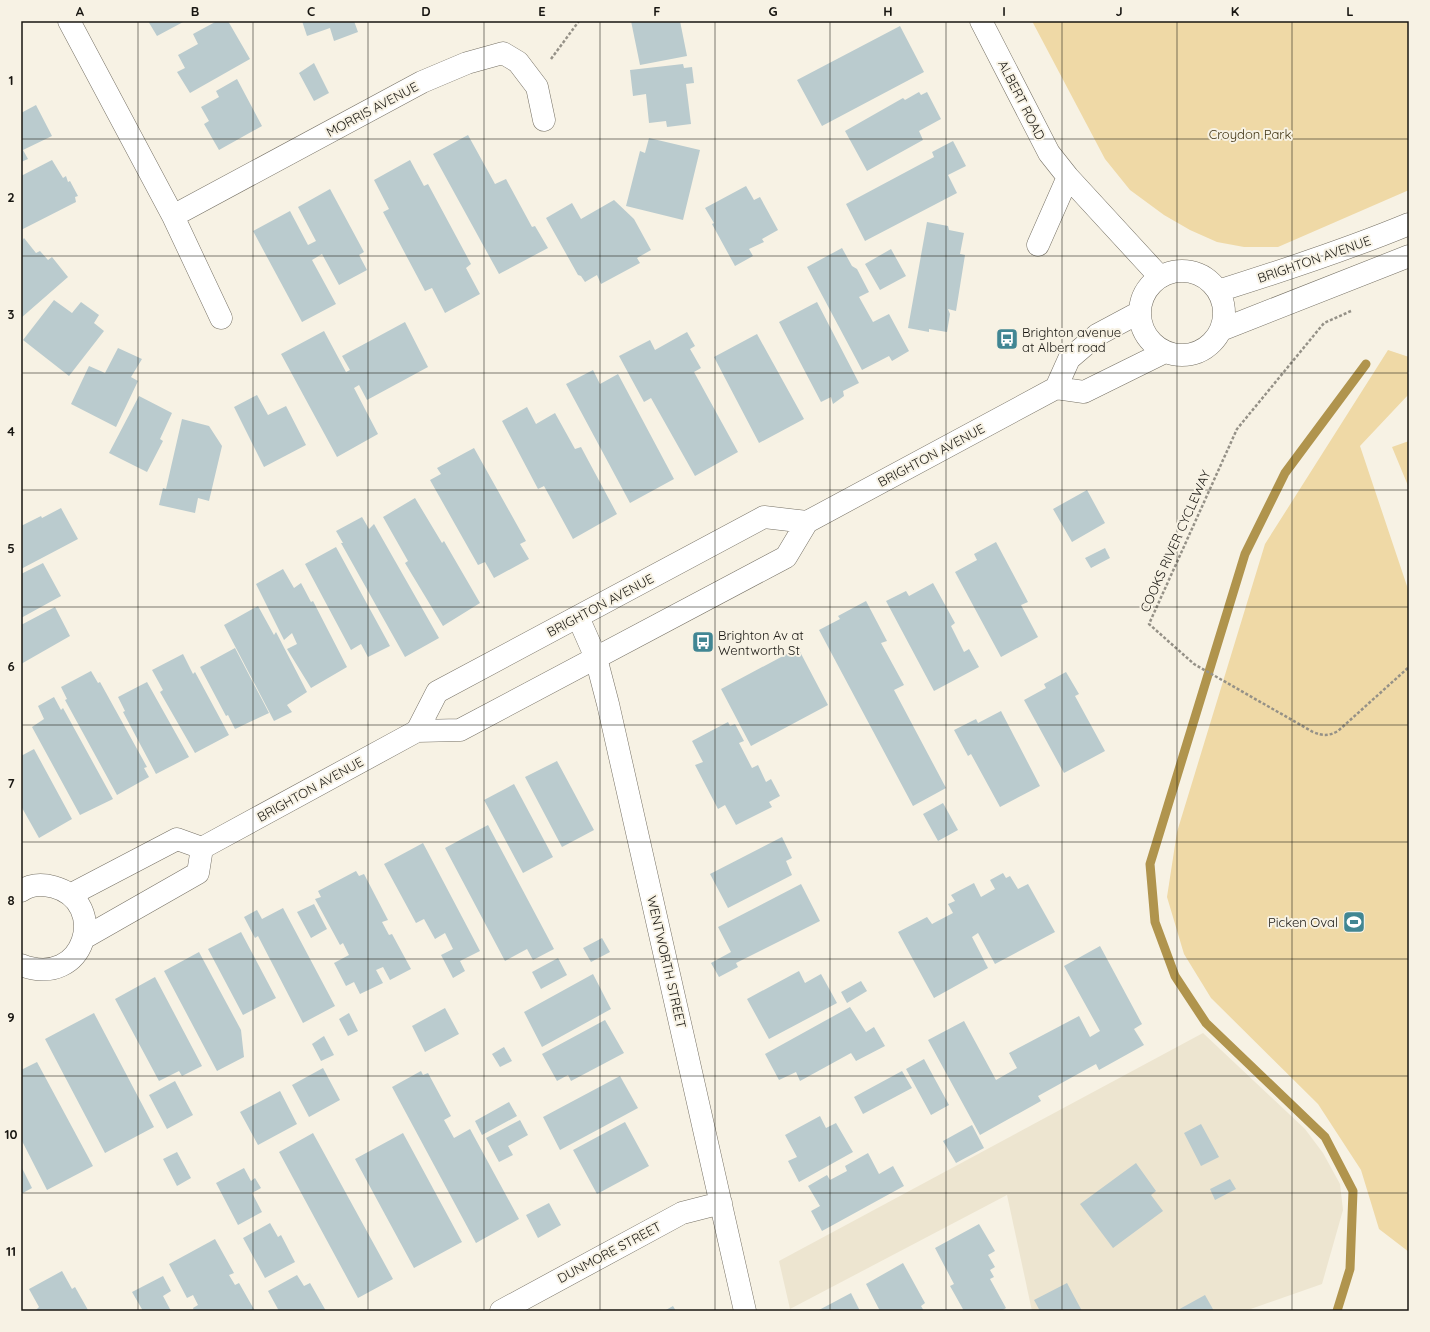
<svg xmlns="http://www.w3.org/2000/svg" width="1430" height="1332" viewBox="0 0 1430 1332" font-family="Quicksand,sans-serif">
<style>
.built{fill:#ede5d0}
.green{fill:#efd9a6}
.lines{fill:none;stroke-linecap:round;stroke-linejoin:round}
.stream{stroke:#b0944d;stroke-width:9}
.building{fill:#bacbce}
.minor-casing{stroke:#767165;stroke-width:23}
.secondary-casing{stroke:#767165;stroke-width:23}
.path{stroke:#959187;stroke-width:2.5;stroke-dasharray:3 2;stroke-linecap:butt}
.minor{stroke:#fff;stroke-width:22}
.secondary{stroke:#fff;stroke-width:22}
.grid{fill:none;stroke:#181611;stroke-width:1;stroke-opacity:0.55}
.labels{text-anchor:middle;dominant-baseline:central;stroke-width:4;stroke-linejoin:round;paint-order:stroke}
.street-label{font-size:13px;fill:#181611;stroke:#f7f2e4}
.park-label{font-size:13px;fill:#3e3111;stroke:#f7f2e4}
.poi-label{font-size:13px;fill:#181611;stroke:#f7f2e4;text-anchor:start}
.neatline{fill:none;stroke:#181611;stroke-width:1.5}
.grid-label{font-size:13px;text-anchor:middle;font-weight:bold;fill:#181611}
</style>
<rect width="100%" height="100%" fill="#f7f2e4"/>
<!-- built -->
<path class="built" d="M 1203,1033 L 1305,1129 L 1323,1153 L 1340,1184 L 1343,1210 L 1322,1284 L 1245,1311 L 1032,1311 L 1007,1195 L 790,1309 L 779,1261 Z"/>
<!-- green -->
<path class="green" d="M 1032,21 L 1409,21 L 1409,190 L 1278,247 L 1244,247 L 1217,242 L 1190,230 L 1164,215 L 1130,190 L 1105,159 Z
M 1388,350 L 1409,357 L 1409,394 L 1360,446 L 1409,592 L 1409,1252 L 1379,1229 L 1361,1170 L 1318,1104 L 1211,998 L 1184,954 L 1167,897 L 1177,832 L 1265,544 Z
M 1409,441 L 1409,488 L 1392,447 Z"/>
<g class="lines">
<!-- stream -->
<path class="stream" d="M 1337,1311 L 1350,1269 L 1353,1191 L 1325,1137 L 1206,1023 L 1175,976 L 1155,922 L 1150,864 L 1245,554 L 1285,473 L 1366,364"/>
</g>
<!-- building -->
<path class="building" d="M 148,21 L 185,21 L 157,36 Z
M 217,21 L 228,21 L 250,59 L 190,93 L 177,72 L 185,68 L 178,55 L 198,44 L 193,34 Z
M 302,21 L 354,21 L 358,32 L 334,41 L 330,28 L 307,36 Z
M 631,21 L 680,21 L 687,56 L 640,65 Z
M 900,26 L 924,72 L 822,126 L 797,80 Z
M 314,63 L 329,93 L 314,101 L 299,73 Z
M 683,64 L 684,68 L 692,67 L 694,83 L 686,84 L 691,124 L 667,127 L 666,121 L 649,123 L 646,94 L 633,96 L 630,70 Z
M 237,79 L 262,126 L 219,150 L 204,124 L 209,121 L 201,107 L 219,97 L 216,91 Z
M 919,92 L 921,95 L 927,92 L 941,119 L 919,131 L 923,140 L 867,171 L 845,131 L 903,98 L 905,100 Z
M 36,105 L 52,136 L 23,150 L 28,159 L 21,162 L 21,113 Z
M 468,135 L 495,184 L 506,179 L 532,227 L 535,226 L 548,248 L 499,274 L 433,154 Z
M 649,138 L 700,150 L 683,220 L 626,206 L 640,151 L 645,153 Z
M 953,141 L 966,166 L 948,175 L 957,193 L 865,241 L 846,204 L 934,157 L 932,152 Z
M 52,160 L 63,178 L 66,176 L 68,182 L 70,181 L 78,196 L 75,197 L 76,202 L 21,230 L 21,176 Z
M 410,160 L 424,186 L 428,184 L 471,264 L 466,268 L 480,294 L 445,313 L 432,288 L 425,291 L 383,212 L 389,209 L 374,180 Z
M 746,186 L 754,200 L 760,197 L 778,230 L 762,239 L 764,242 L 749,249 L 753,256 L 735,266 L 712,224 L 714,223 L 705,208 Z
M 330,189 L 364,252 L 359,255 L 367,270 L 339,285 L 322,254 L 312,260 L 336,304 L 302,322 L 253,231 L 290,211 L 308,245 L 316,241 L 298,207 Z
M 614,200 L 634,219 L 651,250 L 637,258 L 640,263 L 601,284 L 597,275 L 585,282 L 581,276 L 578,275 L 546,218 L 572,203 L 581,219 Z
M 927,222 L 948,226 L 949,230 L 964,233 L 960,254 L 965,255 L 956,311 L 948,309 L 950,314 L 947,332 L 929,329 L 929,332 L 908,328 Z
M 24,238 L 36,253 L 40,251 L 48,260 L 52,257 L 68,277 L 21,318 L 21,242 Z
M 842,248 L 852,266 L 857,269 L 869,292 L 859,297 L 873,322 L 889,314 L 909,351 L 892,361 L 889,356 L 862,370 L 807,267 Z
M 891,249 L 906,276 L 880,290 L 865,264 Z
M 54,300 L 72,313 L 81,302 L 99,315 L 94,323 L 104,331 L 69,376 L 23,340 Z
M 817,302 L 859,383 L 843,391 L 844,396 L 833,404 L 831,397 L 821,402 L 779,322 Z
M 405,322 L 428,367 L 367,400 L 359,385 L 354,388 L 378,434 L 337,457 L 281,354 L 324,331 L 346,372 L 350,370 L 342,356 Z
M 687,332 L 695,346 L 690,349 L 701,368 L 694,372 L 738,452 L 695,476 L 651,398 L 644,402 L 619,356 L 650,340 L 655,350 Z
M 757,334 L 804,419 L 759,443 L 714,357 Z
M 118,348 L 142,359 L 131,377 L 138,381 L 116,427 L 71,404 L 89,366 L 105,373 Z
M 593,370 L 600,384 L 618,374 L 674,479 L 630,503 L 566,384 Z
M 257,395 L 268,415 L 286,406 L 306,445 L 264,467 L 234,407 Z
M 139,396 L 172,413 L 160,439 L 163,441 L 147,472 L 109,453 Z
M 527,407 L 536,424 L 555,413 L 575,449 L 581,447 L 617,514 L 573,539 L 544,486 L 538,489 L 502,421 Z
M 182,419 L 209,426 L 222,446 L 209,501 L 198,498 L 195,513 L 159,505 L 163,488 L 166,489 Z
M 474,448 L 526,541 L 520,544 L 529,559 L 494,578 L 485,562 L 478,565 L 430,480 L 441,474 L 437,468 Z
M 1087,490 L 1105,523 L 1072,542 L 1053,509 Z
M 415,498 L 442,543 L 444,541 L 480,603 L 443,626 L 405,563 L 408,561 L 383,517 Z
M 61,508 L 78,539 L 21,569 L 21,526 L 41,516 L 42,518 Z
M 362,517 L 369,529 L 374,524 L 439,638 L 405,657 L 341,543 L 343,543 L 336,531 Z
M 996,542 L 1028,602 L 1021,605 L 1038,637 L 1001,657 L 955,572 L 977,560 L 974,554 Z
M 336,547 L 390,646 L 368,657 L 361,644 L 351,650 L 305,564 Z
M 1105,548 L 1110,558 L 1091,568 L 1085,558 Z
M 43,563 L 61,596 L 21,618 L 21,574 Z
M 283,569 L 294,588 L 301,583 L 311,602 L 313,601 L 347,667 L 311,688 L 287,649 L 297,644 L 292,633 L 284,640 L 256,584 Z
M 933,583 L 955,623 L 951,626 L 964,652 L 969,649 L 979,667 L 934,691 L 886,601 L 906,591 L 909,596 Z
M 866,601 L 887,641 L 881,643 L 904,685 L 894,690 L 946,788 L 913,806 L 819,630 L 840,619 L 838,616 Z
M 258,606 L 274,635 L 276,632 L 307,692 L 287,705 L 292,712 L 274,721 L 224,625 Z
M 55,607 L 70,636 L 21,664 L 21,625 Z
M 235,648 L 269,713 L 235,729 L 228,715 L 226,716 L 200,667 Z
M 798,648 L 828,705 L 751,746 L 721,689 Z
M 183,654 L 193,674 L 195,672 L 229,735 L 195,753 L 160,692 L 163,690 L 152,670 Z
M 91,671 L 98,683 L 100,682 L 147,767 L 144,768 L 149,777 L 117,795 L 65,700 L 67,699 L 61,687 Z
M 1066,672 L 1079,694 L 1075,696 L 1105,751 L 1064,773 L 1024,700 L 1046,688 L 1044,684 Z
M 147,682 L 189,757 L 156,774 L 123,712 L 125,711 L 118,697 Z
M 54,697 L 61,710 L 63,708 L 113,799 L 80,815 L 32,727 L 44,719 L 38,706 Z
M 1001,711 L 1040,786 L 1000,807 L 971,754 L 968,756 L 954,730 L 976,719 L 978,723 Z
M 728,722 L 730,726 L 735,724 L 744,741 L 739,743 L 752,768 L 758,765 L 766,782 L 771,779 L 780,796 L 769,802 L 772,807 L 736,825 L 725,805 L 718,809 L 695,765 L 703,762 L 692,741 Z
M 34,749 L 72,819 L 39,838 L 21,806 L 21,756 Z
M 557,761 L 594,830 L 562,847 L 525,777 Z
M 514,784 L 553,857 L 523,873 L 484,800 Z
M 943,803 L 958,830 L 938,841 L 923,814 Z
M 488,825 L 554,949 L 533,960 L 527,949 L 505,961 L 445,848 Z
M 782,837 L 792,858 L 786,861 L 792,875 L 728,908 L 710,874 Z
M 423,843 L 480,951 L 460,961 L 465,971 L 453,978 L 441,955 L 453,949 L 445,933 L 435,939 L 424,919 L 416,923 L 384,864 Z
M 356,871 L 359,876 L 364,874 L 388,920 L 382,922 L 389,935 L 392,934 L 411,969 L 390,980 L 383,967 L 376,970 L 383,983 L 360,994 L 354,982 L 346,986 L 334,963 L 349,955 L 343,943 L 340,945 L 315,899 L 321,897 L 318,891 Z
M 1003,873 L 1006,878 L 1010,876 L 1018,889 L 1028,884 L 1055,932 L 995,964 L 978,933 L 972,937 L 988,968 L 934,998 L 898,932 L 927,917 L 932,924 L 953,913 L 948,904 L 955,901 L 951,895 L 974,883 L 981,897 L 995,889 L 990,880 Z
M 801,884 L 820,921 L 736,963 L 738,967 L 719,977 L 711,963 L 731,952 L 718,927 Z
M 314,904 L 327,929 L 311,938 L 297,912 Z
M 283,908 L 335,1006 L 303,1023 L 258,936 L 255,938 L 244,917 L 257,910 L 262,919 Z
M 241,932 L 276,998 L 243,1015 L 208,949 Z
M 602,938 L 610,952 L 591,962 L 583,948 Z
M 1100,946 L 1142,1024 L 1134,1029 L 1144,1045 L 1099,1070 L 1096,1064 L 1038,1096 L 1041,1101 L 980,1135 L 928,1040 L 964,1021 L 996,1080 L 1017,1068 L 1009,1053 L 1079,1016 L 1090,1037 L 1100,1031 L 1064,966 Z
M 199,952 L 241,1030 L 244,1057 L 217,1071 L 164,971 Z
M 558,958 L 567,975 L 541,989 L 532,972 Z
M 799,971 L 805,983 L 821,974 L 837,1003 L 769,1039 L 747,999 Z
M 593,974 L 611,1009 L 542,1047 L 524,1012 Z
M 155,977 L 202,1066 L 182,1076 L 179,1071 L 159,1081 L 115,999 Z
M 861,981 L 867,991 L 847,1003 L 841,992 Z
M 850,1007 L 866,1032 L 874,1027 L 885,1046 L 856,1061 L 851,1053 L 800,1081 L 796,1072 L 779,1080 L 765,1054 Z
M 445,1008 L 459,1034 L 425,1052 L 412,1026 Z
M 94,1013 L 154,1127 L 105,1153 L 45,1039 Z
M 349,1013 L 358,1031 L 348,1036 L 339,1019 Z
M 605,1020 L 624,1053 L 571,1081 L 568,1075 L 557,1081 L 542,1054 Z
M 324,1036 L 334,1055 L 321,1061 L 312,1044 Z
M 504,1047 L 512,1061 L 500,1067 L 492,1054 Z
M 924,1059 L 949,1105 L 931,1115 L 906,1069 Z
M 37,1062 L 93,1166 L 47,1190 L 21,1139 L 21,1070 Z
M 323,1068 L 340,1100 L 309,1117 L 292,1085 Z
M 421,1071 L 423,1075 L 428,1073 L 451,1116 L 444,1120 L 454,1138 L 470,1129 L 519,1219 L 476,1243 L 392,1087 Z
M 902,1071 L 912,1088 L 863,1114 L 854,1097 Z
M 620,1076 L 638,1108 L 560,1150 L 543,1117 Z
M 175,1081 L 193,1115 L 167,1129 L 149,1095 Z
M 280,1091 L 297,1124 L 258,1145 L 240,1112 Z
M 509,1102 L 517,1116 L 482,1135 L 475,1121 Z
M 820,1116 L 826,1128 L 836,1123 L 853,1152 L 799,1182 L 788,1161 L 797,1157 L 785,1135 Z
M 520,1120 L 528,1135 L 508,1146 L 513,1155 L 499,1162 L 486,1138 Z
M 625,1122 L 649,1166 L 597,1194 L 573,1150 Z
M 1201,1124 L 1219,1157 L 1201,1166 L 1184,1133 Z
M 972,1125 L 984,1148 L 956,1163 L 943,1141 Z
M 313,1133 L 393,1279 L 358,1298 L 279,1152 Z
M 403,1133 L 462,1242 L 414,1268 L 355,1159 Z
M 177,1152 L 191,1178 L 177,1186 L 163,1159 Z
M 868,1153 L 879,1174 L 893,1166 L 904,1186 L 822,1231 L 811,1211 L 820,1206 L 808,1186 L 827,1175 L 830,1180 L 847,1171 L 845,1166 Z
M 1136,1163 L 1156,1191 L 1151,1195 L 1163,1211 L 1113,1248 L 1080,1204 Z
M 21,1166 L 32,1188 L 21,1194 Z
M 244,1168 L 251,1181 L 255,1178 L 261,1188 L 252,1193 L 262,1212 L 238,1225 L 216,1183 Z
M 1230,1179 L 1236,1189 L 1215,1200 L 1210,1189 Z
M 549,1203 L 561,1225 L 538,1238 L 526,1215 Z
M 270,1223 L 278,1237 L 281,1235 L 295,1262 L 265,1278 L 243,1238 Z
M 979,1224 L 995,1251 L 988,1255 L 995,1267 L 990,1270 L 994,1277 L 990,1279 L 1006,1308 L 1001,1311 L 964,1311 L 950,1286 L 954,1284 L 935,1248 Z
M 215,1239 L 234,1273 L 229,1275 L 235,1285 L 239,1283 L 255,1311 L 194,1311 L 193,1308 L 198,1305 L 193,1295 L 187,1298 L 169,1264 Z
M 903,1263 L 925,1303 L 921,1306 L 924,1311 L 880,1311 L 866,1284 Z
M 62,1271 L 72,1289 L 75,1287 L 88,1310 L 35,1311 L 39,1307 L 29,1289 Z
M 297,1275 L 304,1286 L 310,1283 L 326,1311 L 279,1311 L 268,1291 Z
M 163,1276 L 171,1291 L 163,1296 L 171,1311 L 143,1311 L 132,1292 Z
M 1067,1283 L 1082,1311 L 1040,1311 L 1034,1300 Z
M 851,1293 L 860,1311 L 819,1311 L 819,1310 Z
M 1205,1295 L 1214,1311 L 1176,1311 Z
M 673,1306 L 676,1311 L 664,1311 Z"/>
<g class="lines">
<!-- minor casing -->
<g class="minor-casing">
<path id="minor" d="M 69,21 L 173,216 L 221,318
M 981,21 L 1049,153 L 1068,177 L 1160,277
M 173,216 L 422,82 L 467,63 L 503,53 L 518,62 L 537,87 L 544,120
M 1038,245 L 1068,177
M 578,617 L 596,658 L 608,704 L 745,1311
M 501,1311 L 682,1213 L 721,1203"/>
</g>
<!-- secondary casing -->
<g class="secondary-casing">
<path id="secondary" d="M1140 313a42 42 0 1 1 84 0a42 42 0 1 1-84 0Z
M 1218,291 C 1282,271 1346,250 1409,224
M 1221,330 L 1409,256
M 1056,388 L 1084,392 L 1165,352
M 417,731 L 437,692 L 764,517 L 807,522
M 21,891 C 31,884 43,884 54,887 C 109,902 86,990 21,965
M 70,895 L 177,839 L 202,848 L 417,731 L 460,730 L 769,566 L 786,557 L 807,522 L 1056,388 L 1069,359 L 1097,335 L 1140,312
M 84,938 L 198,873 L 202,848"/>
</g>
<!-- path -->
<path class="path" d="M 551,59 L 579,21
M 1351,311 L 1324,323 L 1237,429 L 1149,624 L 1194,664 L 1313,732 C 1323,736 1329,736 1338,731 L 1409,667"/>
<!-- minor -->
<use href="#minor" class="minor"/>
<!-- secondary -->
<use href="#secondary" class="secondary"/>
</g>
<!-- grid -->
<path class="grid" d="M 138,21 L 138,1311M 253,21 L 253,1311M 368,21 L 368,1311M 484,21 L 484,1311M 600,21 L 600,1311M 715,21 L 715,1311M 830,21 L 830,1311M 946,21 L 946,1311M 1062,21 L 1062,1311M 1177,21 L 1177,1311M 1292,21 L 1292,1311M 21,139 L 1409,139M 21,256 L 1409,256M 21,373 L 1409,373M 21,490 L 1409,490M 21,607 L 1409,607M 21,725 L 1409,725M 21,842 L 1409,842M 21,959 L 1409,959M 21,1076 L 1409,1076M 21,1193 L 1409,1193"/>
<!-- icons -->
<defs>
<g id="bus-square" transform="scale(1.15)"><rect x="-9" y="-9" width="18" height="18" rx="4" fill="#418693" stroke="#f7f2e4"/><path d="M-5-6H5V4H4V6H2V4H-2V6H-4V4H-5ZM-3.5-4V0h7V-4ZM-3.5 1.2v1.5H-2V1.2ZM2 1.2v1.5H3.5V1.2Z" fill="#fff"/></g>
<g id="stadium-square" transform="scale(1.15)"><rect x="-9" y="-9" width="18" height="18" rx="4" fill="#418693" stroke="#f7f2e4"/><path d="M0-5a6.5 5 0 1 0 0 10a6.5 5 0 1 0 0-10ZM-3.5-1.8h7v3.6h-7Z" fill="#fff"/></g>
</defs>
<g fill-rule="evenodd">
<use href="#bus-square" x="1007" y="339"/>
<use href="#bus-square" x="703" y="642"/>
<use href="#stadium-square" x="1354" y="922"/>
</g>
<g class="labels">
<!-- street labels -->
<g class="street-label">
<text transform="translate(1022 100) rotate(63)">ALBERT ROAD</text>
<text transform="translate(372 109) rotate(-28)">MORRIS AVENUE</text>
<text transform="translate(1314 259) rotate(-19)">BRIGHTON AVENUE</text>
<text transform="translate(931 455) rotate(-28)">BRIGHTON AVENUE</text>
<text transform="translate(1175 541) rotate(-66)">COOKS RIVER CYCLEWAY</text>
<text transform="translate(600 605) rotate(-28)">BRIGHTON AVENUE</text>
<text transform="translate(310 789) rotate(-29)">BRIGHTON AVENUE</text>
<text transform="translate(667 962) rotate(77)">WENTWORTH STREET</text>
<text transform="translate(609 1252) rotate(-28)">DUNMORE STREET</text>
</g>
<!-- park labels -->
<g class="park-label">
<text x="1250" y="134">Croydon Park</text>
</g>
<!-- poi labels -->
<g class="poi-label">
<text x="1022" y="332">Brighton avenue<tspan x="1022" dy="15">at Albert road</tspan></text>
<text x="718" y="635">Brighton Av at<tspan x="718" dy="15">Wentworth St</tspan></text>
<text x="1338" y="922" text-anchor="end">Picken Oval</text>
</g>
</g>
<!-- border -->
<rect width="1430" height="1332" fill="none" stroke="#f7f2e4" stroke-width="44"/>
<rect x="22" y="22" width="1386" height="1288" class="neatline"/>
<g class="grid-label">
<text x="80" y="16">A</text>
<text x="195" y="16">B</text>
<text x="311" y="16">C</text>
<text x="426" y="16">D</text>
<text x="542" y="16">E</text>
<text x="657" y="16">F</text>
<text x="773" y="16">G</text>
<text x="888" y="16">H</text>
<text x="1004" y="16">I</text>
<text x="1119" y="16">J</text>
<text x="1235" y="16">K</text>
<text x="1350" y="16">L</text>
<text x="11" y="85">1</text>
<text x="11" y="202">2</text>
<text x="11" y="319">3</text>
<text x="11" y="436">4</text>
<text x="11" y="553">5</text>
<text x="11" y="671">6</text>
<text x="11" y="788">7</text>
<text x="11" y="905">8</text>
<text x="11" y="1022">9</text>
<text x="11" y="1139">10</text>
<text x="11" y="1256">11</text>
</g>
</svg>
